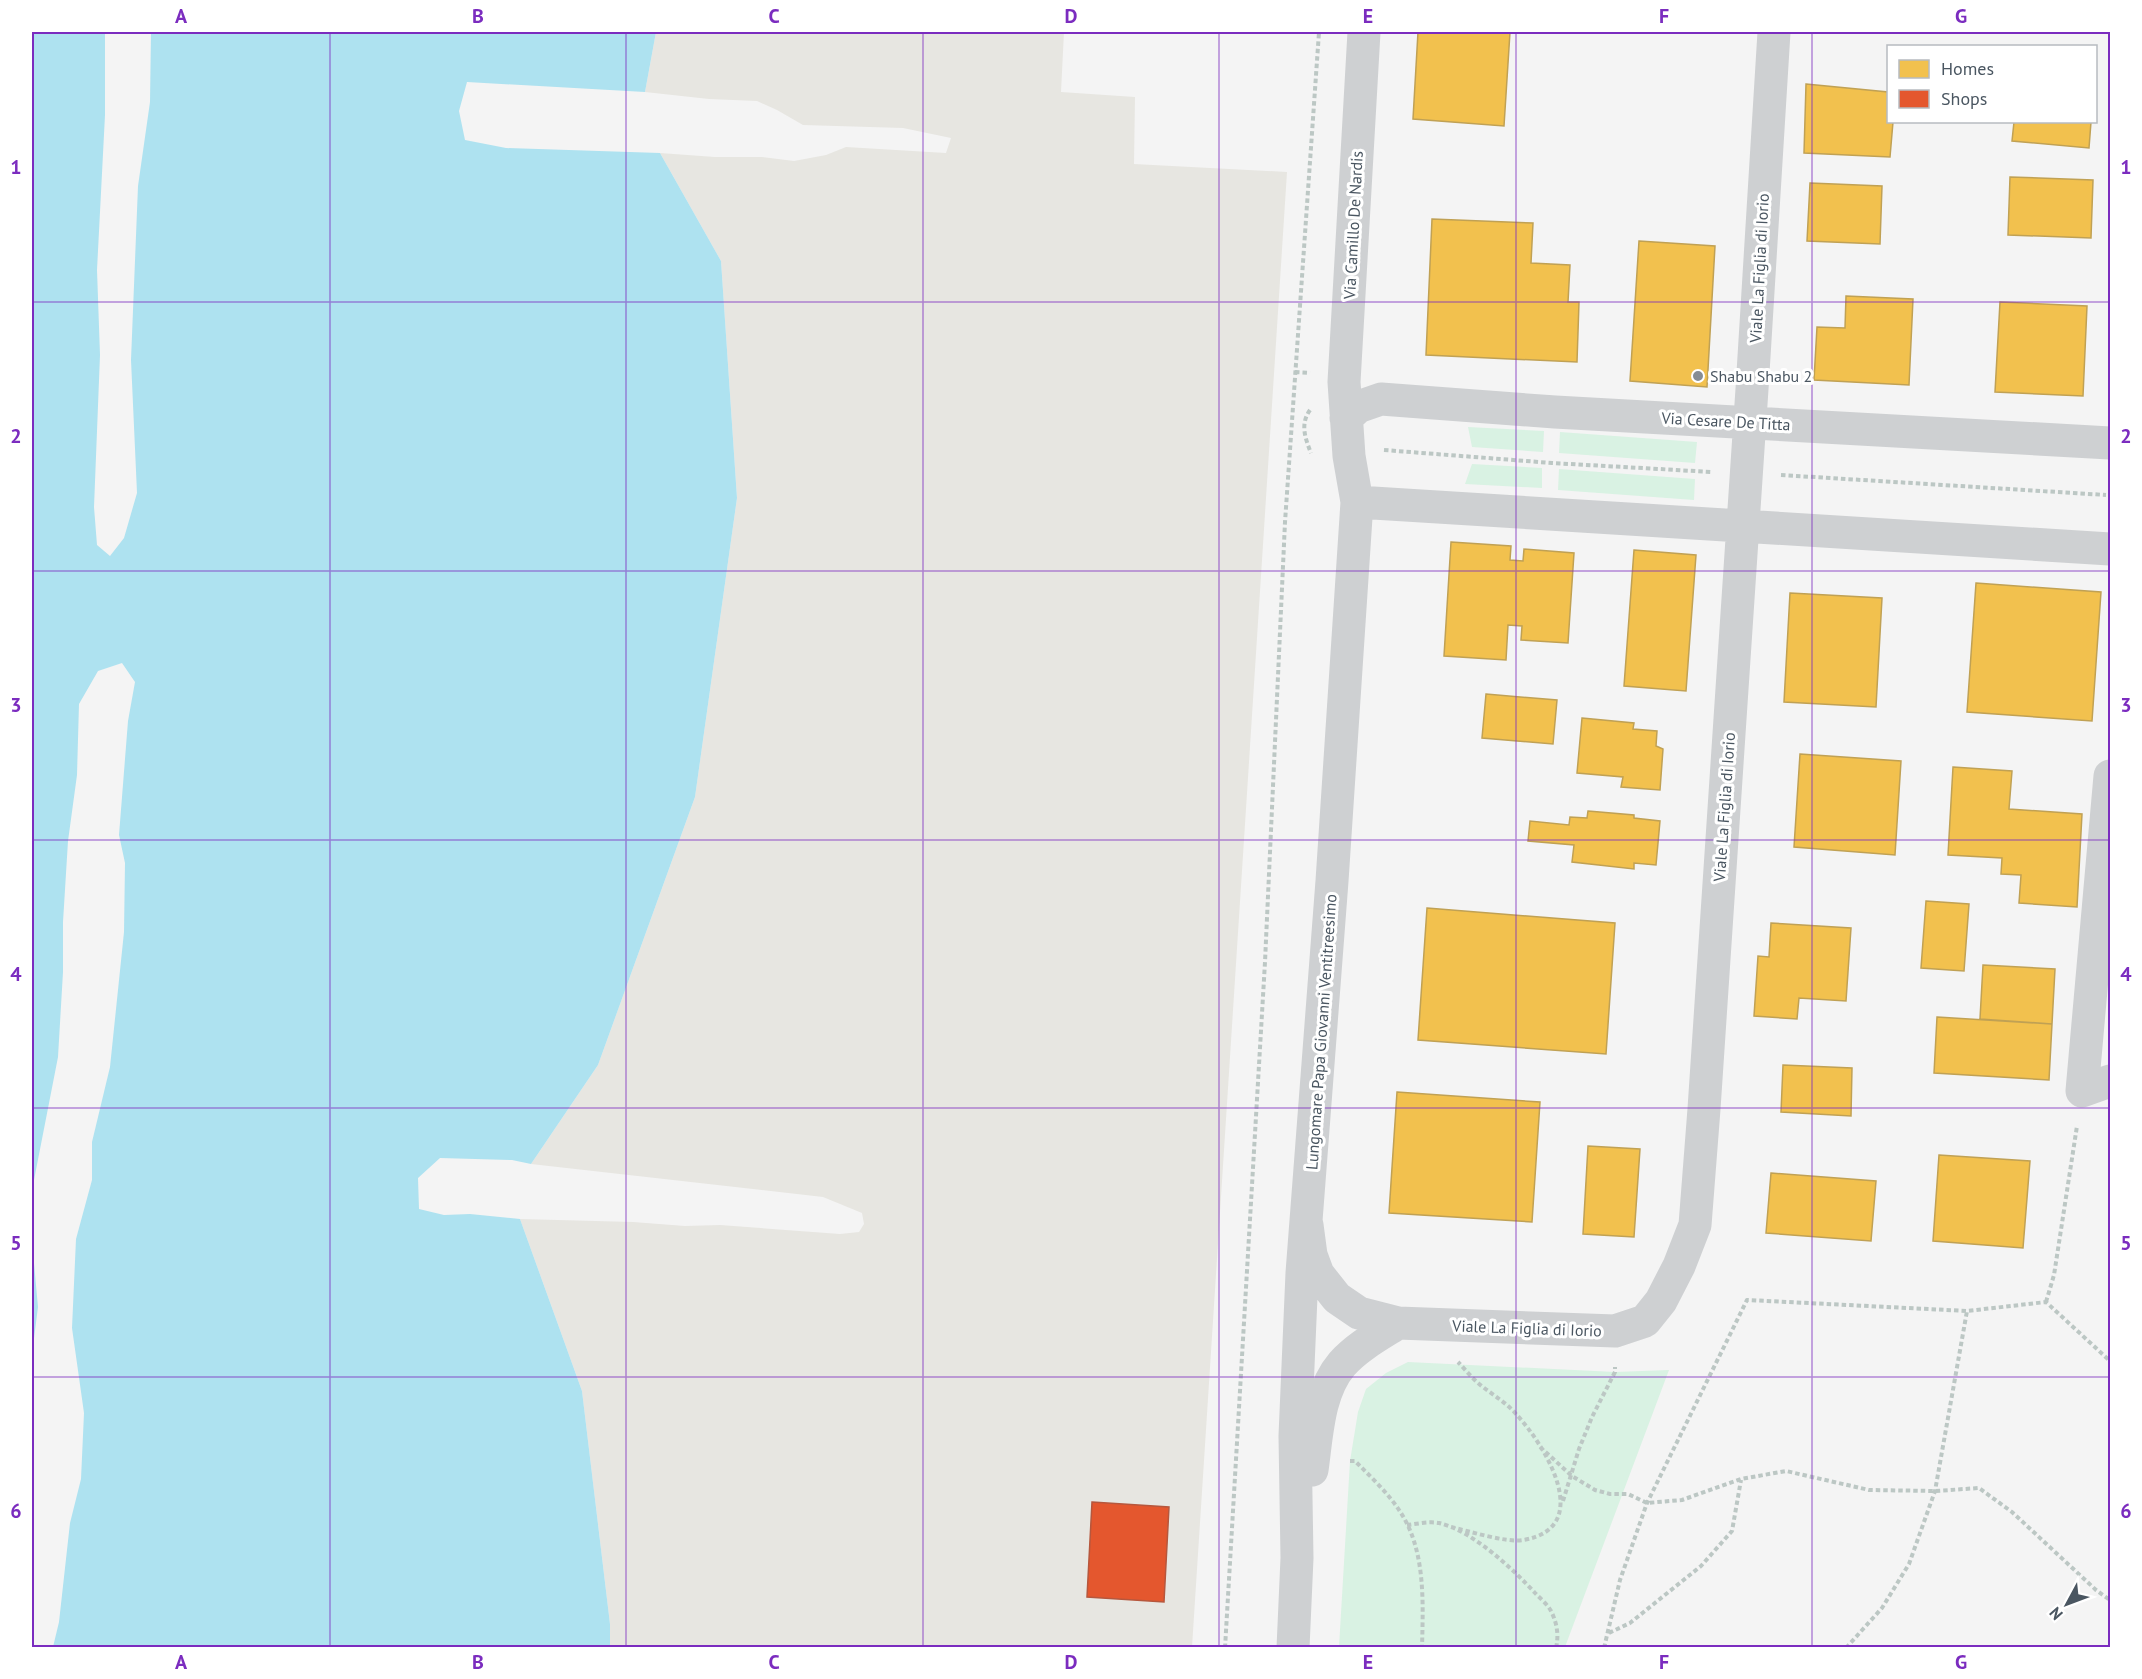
<svg xmlns="http://www.w3.org/2000/svg" width="2142" height="1679" viewBox="0 0 2142 1679" font-family="'PT Sans',sans-serif">
<style>
.green{fill:#d9f2e3}
.sand{fill:#e7e6e1}
.water{fill:#aee2f0}
.pier{fill:#f4f4f4}
.homes{fill:#f2c14e;stroke:#c0a154;stroke-width:1.5}
.shops{fill:#e4572e;stroke:#b6573d;stroke-width:1.5}
.lines{fill:none;stroke-linecap:round;stroke-linejoin:round}
.path{stroke:#bcc7c4;stroke-width:4;stroke-dasharray:4.5 3;stroke-linecap:butt}
.minor{stroke:#ced0d2;stroke-width:33}
.grid{fill:none;stroke:#7b2cbf;stroke-width:1.5;stroke-opacity:0.55}
.poi-dot{fill:#868d94;stroke:#fff;stroke-width:2}
.labels{text-anchor:middle;dominant-baseline:central;stroke-width:6;stroke-linejoin:round;paint-order:stroke}
.street-label{font-size:16px;fill:#4a5661;stroke:#fff}
.poi-label{font-size:16px;fill:#4a5661;stroke:#fff;text-anchor:start}
.neatline{fill:none;stroke:#7b2cbf;stroke-width:2}
.grid-label{font-size:20px;text-anchor:middle;font-weight:bold;fill:#7b2cbf}
</style>
<rect width="100%" height="100%" fill="#f4f4f4"/>
<!-- green -->
<path class="green" d="M 1468,427 L 1544,431 L 1543,452 L 1472,447 Z
M 1560,432 L 1697,442 L 1695,463 L 1559,453 Z
M 1472,464 L 1542,468 L 1542,488 L 1465,484 Z
M 1559,469 L 1695,479 L 1694,500 L 1558,490 Z
M 1408,1362 L 1615,1372 L 1669,1370 L 1565,1647 L 1339,1647 L 1350,1461 L 1358,1412 L 1366,1389 L 1386,1373 Z"/>
<!-- sand -->
<path class="sand" d="M 656,32 L 1064,32 L 1061,92 L 1135,97 L 1134,164 L 1287,172 L 1192,1647 L 610,1647 L 610,1624 L 582,1391 L 520,1219 L 633,1222 L 685,1226 L 720,1225 L 840,1234 L 859,1232 L 864,1224 L 862,1213 L 823,1197 L 531,1164 L 598,1065 L 695,797 L 737,498 L 721,261 L 660,153 L 715,157 L 762,157 L 794,161 L 826,155 L 846,147 L 946,153 L 951,138 L 903,128 L 803,125 L 777,110 L 757,101 L 709,99 L 645,92 Z"/>
<!-- water -->
<path class="water" d="M 32,32 L 656,32 L 645,92 L 467,82 L 459,111 L 465,140 L 506,148 L 660,153 L 721,261 L 737,498 L 695,797 L 598,1065 L 531,1164 L 512,1160 L 440,1158 L 418,1178 L 419,1209 L 444,1215 L 470,1214 L 520,1219 L 582,1391 L 610,1624 L 610,1647 L 32,1648 Z"/>
<!-- pier -->
<path class="pier" d="M 105,32 L 151,32 L 150,102 L 138,186 L 131,360 L 137,493 L 124,538 L 110,556 L 97,545 L 94,507 L 100,355 L 97,270 L 105,115 Z
M 122,663 L 135,682 L 128,721 L 119,835 L 125,863 L 124,932 L 110,1067 L 92,1142 L 92,1180 L 76,1239 L 72,1328 L 84,1413 L 81,1479 L 70,1523 L 59,1622 L 53,1647 L 32,1647 L 32,1354 L 38,1307 L 32,1241 L 34,1180 L 58,1057 L 63,972 L 63,922 L 68,841 L 77,775 L 79,704 L 98,671 Z"/>
<!-- homes -->
<path class="homes" d="M 1418,32 L 1510,32 L 1504,126 L 1413,119 Z
M 1806,84 L 1888,92 L 1888,122 L 1893,122 L 1890,157 L 1804,153 Z
M 2014,122 L 2091,122 L 2089,148 L 2012,141 Z
M 2010,177 L 2093,180 L 2091,238 L 2008,235 Z
M 1810,183 L 1882,186 L 1880,244 L 1807,241 Z
M 1432,219 L 1533,223 L 1531,263 L 1570,265 L 1568,302 L 1579,302 L 1577,362 L 1426,355 Z
M 1639,241 L 1715,246 L 1707,387 L 1630,381 Z
M 1846,296 L 1913,299 L 1909,385 L 1814,380 L 1817,327 L 1845,328 Z
M 2000,302 L 2087,306 L 2083,396 L 1995,392 Z
M 1451,542 L 1511,546 L 1510,560 L 1523,561 L 1524,549 L 1574,553 L 1568,643 L 1521,640 L 1522,626 L 1508,625 L 1506,660 L 1444,656 Z
M 1634,550 L 1696,555 L 1686,691 L 1624,686 Z
M 1976,583 L 2101,592 L 2092,721 L 1967,712 Z
M 1790,593 L 1882,598 L 1876,707 L 1784,702 Z
M 1486,694 L 1557,700 L 1553,744 L 1482,738 Z
M 1582,718 L 1634,723 L 1633,729 L 1657,731 L 1656,746 L 1663,749 L 1660,790 L 1621,787 L 1623,777 L 1577,773 Z
M 1800,754 L 1901,761 L 1895,855 L 1794,847 Z
M 1953,767 L 2012,771 L 2009,809 L 2082,814 L 2077,907 L 2019,903 L 2021,875 L 2001,874 L 2002,858 L 1948,855 Z
M 1588,811 L 1634,815 L 1634,818 L 1660,821 L 1656,865 L 1634,863 L 1634,869 L 1572,862 L 1574,845 L 1528,841 L 1530,821 L 1569,825 L 1570,817 L 1587,818 Z
M 1926,901 L 1969,904 L 1964,971 L 1921,968 Z
M 1427,908 L 1615,923 L 1606,1054 L 1418,1040 Z
M 1771,923 L 1851,928 L 1846,1001 L 1799,998 L 1797,1019 L 1754,1016 L 1758,956 L 1769,957 Z
M 1983,965 L 2055,969 L 2052,1024 L 1980,1019 Z
M 1937,1017 L 2052,1024 L 2049,1080 L 1934,1073 Z
M 1783,1065 L 1852,1068 L 1851,1116 L 1781,1112 Z
M 1397,1092 L 1540,1102 L 1532,1222 L 1389,1213 Z
M 1588,1146 L 1640,1149 L 1634,1237 L 1583,1234 Z
M 1939,1155 L 2030,1161 L 2023,1248 L 1933,1241 Z
M 1771,1173 L 1876,1181 L 1871,1241 L 1766,1233 Z"/>
<!-- shops -->
<path class="shops" d="M 1092,1502 L 1169,1507 L 1164,1602 L 1087,1597 Z"/>
<g class="lines">
<!-- path -->
<path class="path" d="M 1295,372 L 1310,373
M 1310,410 C 1300,424 1305,438 1311,453
M 1384,450 L 1552,463 L 1712,472
M 1781,475 L 2106,495
M 2046,1302 L 2054,1275 L 2077,1126
M 1540,1447 L 1572,1476 L 1595,1490 L 1610,1494 L 1628,1494 L 1647,1503 L 1682,1500 L 1741,1479 L 1786,1471 L 1869,1490 L 1935,1491 L 1979,1488 L 2012,1512 L 2096,1590 L 2110,1600
M 1350,1461 L 1355,1461 C 1371,1477 1389,1494 1401,1513 C 1426,1552 1423,1604 1422,1648
M 1563,1501 L 1579,1449 L 1592,1417 L 1615,1372 L 1615,1367
M 1407,1525 C 1417,1524 1429,1521 1439,1523 C 1473,1531 1513,1569 1536,1594 C 1541,1599 1548,1605 1551,1611 C 1557,1623 1559,1635 1556,1648
M 1451,1527 C 1469,1531 1506,1543 1523,1540 C 1596,1528 1545,1445 1516,1414 C 1505,1401 1489,1393 1477,1382 C 1470,1376 1464,1368 1458,1362
M 1609,1633 L 1630,1623 L 1701,1566 L 1732,1531 L 1741,1480
M 1225,1648 L 1265,962 L 1285,522 L 1319,32
M 1604,1648 L 1620,1580 L 1647,1503 L 1747,1300 L 1967,1311 L 2046,1302 L 2110,1361
M 1846,1648 L 1882,1608 L 1909,1564 L 1935,1491 L 1967,1311"/>
<!-- minor -->
<path class="minor" d="M 1346,418 L 1358,407 L 1381,399 L 1555,412 L 2110,443
M 1357,502 L 2110,549
M 2110,776 L 2082,1091 L 2110,1081
M 1307,1225 L 1311,1255 L 1318,1274 L 1337,1298 L 1359,1313 L 1398,1323 L 1615,1331 L 1645,1321 L 1661,1301 L 1679,1266 L 1695,1225 L 1704,1109 L 1752,389 L 1774,32
M 1312,1470 C 1317,1435 1318,1392 1342,1364 C 1357,1347 1379,1335 1398,1323
M 1293,1648 L 1297,1558 L 1295,1436 L 1302,1273 L 1332,881 L 1357,502 L 1349,456 L 1344,382 L 1364,32"/>
</g>
<!-- grid -->
<path class="grid" d="M 330,32 L 330,1648M 626,32 L 626,1648M 923,32 L 923,1648M 1219,32 L 1219,1648M 1516,32 L 1516,1648M 1812,32 L 1812,1648M 32,302 L 2110,302M 32,571 L 2110,571M 32,840 L 2110,840M 32,1108 L 2110,1108M 32,1377 L 2110,1377"/>
<!-- markers -->
<circle class="poi-dot" cx="1698" cy="376" r="6"/>
<g class="labels">
<!-- street labels -->
<g class="street-label">
<text transform="translate(1353 225) rotate(-87)">Via Camillo De Nardis</text>
<text transform="translate(1759 268) rotate(-87)">Viale La Figlia di Iorio</text>
<text transform="translate(1726 421) rotate(3)">Via Cesare De Titta</text>
<text transform="translate(1724 807) rotate(-86)">Viale La Figlia di Iorio</text>
<text transform="translate(1321 1032) rotate(-86)">Lungomare Papa Giovanni Ventitreesimo</text>
<text transform="translate(1527 1328) rotate(2)">Viale La Figlia di Iorio</text>
</g>
<!-- poi labels -->
<g class="poi-label">
<text x="1710" y="376">Shabu Shabu 2</text>
</g>
</g>
<!-- border -->
<rect width="2142" height="1679" fill="none" stroke="#ffffff" stroke-width="66"/>
<!-- legend -->
<rect x="1887" y="45" width="210" height="78" fill="#ffffff" stroke="#b7bbc0" stroke-width="1.5"/>
<rect x="1899" y="60" width="30" height="18" fill="#f2c14e" stroke="#b7bbc0" stroke-width="1.5"/>
<text x="1941" y="75" font-size="18" fill="#4a5661">Homes</text>
<rect x="1899" y="90" width="30" height="18" fill="#e4572e" stroke="#b7bbc0" stroke-width="1.5"/>
<text x="1941" y="105" font-size="18" fill="#4a5661">Shops</text>
<!-- north arrow -->
<g transform="translate(2067 1604) rotate(229)" stroke="#ffffff" stroke-width="4.5" paint-order="stroke">
<path d="M0-4.5L10 22L0 15L-10 22Z" fill="#4a5661"/>
<text y="-9" font-size="16" font-weight="bold" text-anchor="middle" fill="#4a5661">N</text>
</g>
<rect x="33" y="33" width="2076" height="1613" class="neatline"/>
<g class="grid-label">
<text x="181" y="23">A</text>
<text x="478" y="23">B</text>
<text x="774" y="23">C</text>
<text x="1071" y="23">D</text>
<text x="1368" y="23">E</text>
<text x="1664" y="23">F</text>
<text x="1961" y="23">G</text>
<text x="16" y="174">1</text>
<text x="2126" y="174">1</text>
<text x="16" y="443">2</text>
<text x="2126" y="443">2</text>
<text x="16" y="712">3</text>
<text x="2126" y="712">3</text>
<text x="16" y="981">4</text>
<text x="2126" y="981">4</text>
<text x="16" y="1250">5</text>
<text x="2126" y="1250">5</text>
<text x="16" y="1518">6</text>
<text x="2126" y="1518">6</text>
<text x="181" y="1669">A</text>
<text x="478" y="1669">B</text>
<text x="774" y="1669">C</text>
<text x="1071" y="1669">D</text>
<text x="1368" y="1669">E</text>
<text x="1664" y="1669">F</text>
<text x="1961" y="1669">G</text>
</g>
</svg>
